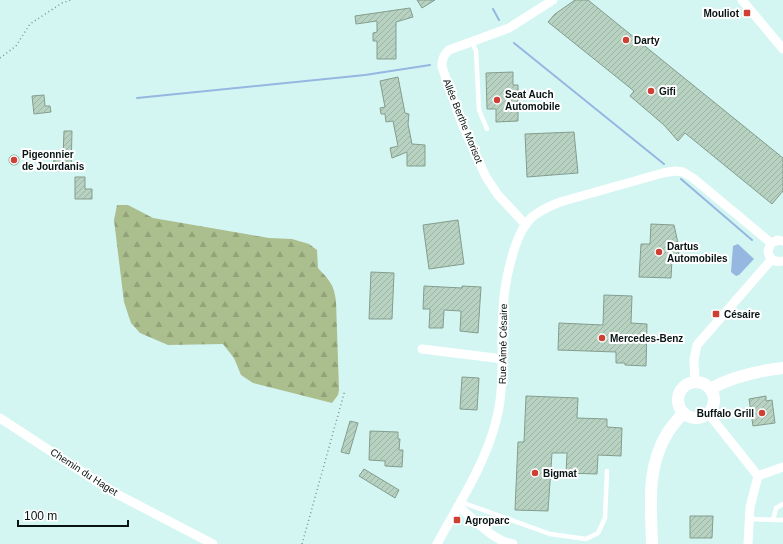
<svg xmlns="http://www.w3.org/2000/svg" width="783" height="544" viewBox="0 0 783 544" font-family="Arial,sans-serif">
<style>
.forest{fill:url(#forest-firs)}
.water{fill:#95b7e0}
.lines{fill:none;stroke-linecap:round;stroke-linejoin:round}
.stream{stroke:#95b7e0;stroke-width:2}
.building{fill:url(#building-hatch);stroke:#849d8e}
.path{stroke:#7b9492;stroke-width:1.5;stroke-dasharray:1 3;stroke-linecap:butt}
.lane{stroke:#fff;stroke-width:4.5}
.street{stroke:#fff;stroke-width:9}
.secondary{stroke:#fff;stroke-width:12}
.poi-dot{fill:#cd4033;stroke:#fff;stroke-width:1.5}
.labels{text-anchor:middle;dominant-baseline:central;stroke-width:4;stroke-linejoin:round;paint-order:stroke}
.poi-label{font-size:10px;font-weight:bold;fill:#071413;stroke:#fff;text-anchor:start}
.street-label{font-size:10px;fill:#071413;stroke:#fff}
</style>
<defs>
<pattern id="forest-firs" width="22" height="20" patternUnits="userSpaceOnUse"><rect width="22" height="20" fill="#abbe8d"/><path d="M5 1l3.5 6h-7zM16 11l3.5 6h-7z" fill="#92a279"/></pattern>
<pattern id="building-hatch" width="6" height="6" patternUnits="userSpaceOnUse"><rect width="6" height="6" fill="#b7d2c1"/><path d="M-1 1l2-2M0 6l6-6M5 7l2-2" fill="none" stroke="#9cb3a5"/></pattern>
</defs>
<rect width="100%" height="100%" fill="#d3f6f3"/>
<!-- forest -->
<path class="forest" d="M 117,205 L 128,205 L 153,218 L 269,238 L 292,239 L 309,244 L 317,250 L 318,268 C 329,280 334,284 336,301 L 339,390 L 338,395 L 332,403 L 253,383 L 241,375 L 234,358 L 223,344 L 168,345 L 140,333 L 131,323 L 124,302 L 114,220 Z"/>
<!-- water -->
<path class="water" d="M 738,244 L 754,259 L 739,275 L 736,276 L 731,272 L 733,246 Z"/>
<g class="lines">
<!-- stream -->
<path class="stream" d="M 493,9 L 499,20
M 514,43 L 664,164
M 137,98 L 365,75 L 430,65
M 681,179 L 752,240"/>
</g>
<!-- building -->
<path class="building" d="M 417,0 L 435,0 L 422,8 Z
M 575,0 L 588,0 L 783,158 L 783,191 L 772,204 L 685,133 L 678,141 L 664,125 L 630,96 L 634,91 L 548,22 L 555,14 Z
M 410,8 L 413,17 L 396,22 L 396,59 L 377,59 L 377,41 L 373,41 L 373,33 L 377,32 L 377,21 L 356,24 L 355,16 Z
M 513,72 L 513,85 L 518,85 L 518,121 L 496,122 L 496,109 L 487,109 L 486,73 Z
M 398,77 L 405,113 L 409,114 L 408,124 L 412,144 L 425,145 L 425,166 L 407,166 L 407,152 L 392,158 L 390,148 L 398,146 L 393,121 L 386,122 L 385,114 L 381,114 L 380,108 L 385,107 L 380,81 Z
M 44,95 L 45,106 L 50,106 L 51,112 L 34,114 L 32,96 Z
M 64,131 L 72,131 L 71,171 L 53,171 L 54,157 L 63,158 Z
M 574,132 L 578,173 L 527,177 L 525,134 Z
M9 160a5 5 0 1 1 10 0a5 5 0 1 1-10 0Z
M 75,177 L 85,177 L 85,189 L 92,189 L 92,199 L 75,199 Z
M 458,220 L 464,264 L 429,269 L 423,225 Z
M 651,224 L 674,225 L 678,243 L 679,258 L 672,259 L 671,278 L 639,277 L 641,244 L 650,244 Z
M 371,272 L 394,273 L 392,319 L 369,319 Z
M 424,286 L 462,288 L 462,286 L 481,287 L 478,333 L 460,331 L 461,311 L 444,310 L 443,328 L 429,328 L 430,309 L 423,309 Z
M 604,295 L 632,296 L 631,323 L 647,324 L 646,366 L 625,365 L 625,363 L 616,363 L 616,352 L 558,350 L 559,323 L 603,325 Z
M 462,377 L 479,378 L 477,410 L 460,409 Z
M 526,396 L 578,398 L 577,418 L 607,419 L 607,427 L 622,428 L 621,456 L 598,455 L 597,474 L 566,473 L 567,453 L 552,453 L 548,511 L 515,510 L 518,442 L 524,442 Z
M 766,396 L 766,401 L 772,400 L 775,423 L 753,426 L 749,399 Z
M 350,421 L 358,423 L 349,454 L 341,452 Z
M 370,431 L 398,432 L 398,439 L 400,439 L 399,450 L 403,450 L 402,467 L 385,466 L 385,461 L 369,460 Z
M 364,469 L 399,490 L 395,498 L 359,476 Z
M 690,516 L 713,516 L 712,538 L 690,538 Z"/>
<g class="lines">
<!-- path -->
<path class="path" d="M 0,58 L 16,46 L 30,24 L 62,3 L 71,0
M 302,544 L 345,390"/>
<!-- lane -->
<path class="lane" d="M 472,42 L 476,51 L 479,110 L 487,129
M 461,502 L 550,534 L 586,539 L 598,533 L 605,518 L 607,471
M 748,519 L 783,520
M 773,520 L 776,508 L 783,504"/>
<!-- street -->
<path class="street" d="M 742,0 L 783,49
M 526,225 L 498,195 L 486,177 L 462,124 L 442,67 C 442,60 443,55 449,50 L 509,28 L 553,0
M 783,241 L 778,240 L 771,243 L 768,251 C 769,259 775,263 783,261
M 422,349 L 503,359
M 695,383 L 694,360 L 697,345 L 772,259
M 708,413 L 758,476 L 750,507 L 748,544
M 0,418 L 113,492 L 213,544
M 758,476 L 783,467
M 458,506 C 474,519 493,541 513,544
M 437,544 C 458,505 485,465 496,421 C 506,384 500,347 503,310 C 504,289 508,269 514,250 C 518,238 522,227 531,218 C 539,211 550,206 560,202 L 663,173 L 675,171 L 683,172 L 693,178 L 771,243"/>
<!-- secondary -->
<path class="secondary" d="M678 400a18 18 0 1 1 36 0a18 18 0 1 1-36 0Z
M 710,389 C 733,376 757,371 783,368
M 652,544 C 651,505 646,467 668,432 C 672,426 678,419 683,413"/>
</g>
<!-- markers -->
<g class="poi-dot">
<rect x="743" y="9" width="8" height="8" rx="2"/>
<circle cx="626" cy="40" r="4"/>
<circle cx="651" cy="91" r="4"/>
<circle cx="497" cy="100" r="4"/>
<circle cx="14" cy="160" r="4"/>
<circle cx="659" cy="252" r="4"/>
<rect x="712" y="310" width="8" height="8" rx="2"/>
<circle cx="602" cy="338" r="4"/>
<circle cx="762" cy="413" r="4"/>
<circle cx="535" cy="473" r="4"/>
<rect x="453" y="516" width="8" height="8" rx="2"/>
</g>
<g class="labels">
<!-- poi labels -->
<g class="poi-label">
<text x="739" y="13" text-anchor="end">Mouliot</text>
<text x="634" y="40">Darty</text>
<text x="659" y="91">Gifi</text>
<text x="505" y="94">Seat Auch<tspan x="505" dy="12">Automobile</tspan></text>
<text x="22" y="154">Pigeonnier<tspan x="22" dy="12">de Jourdanis</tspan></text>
<text x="667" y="246">Dartus<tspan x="667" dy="12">Automobiles</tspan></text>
<text x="724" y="314">Césaire</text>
<text x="610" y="338">Mercedes-Benz</text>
<text x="754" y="413" text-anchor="end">Buffalo Grill</text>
<text x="543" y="473">Bigmat</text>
<text x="465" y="520">Agroparc</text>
</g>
<!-- street labels -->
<g class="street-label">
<text transform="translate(463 121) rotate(68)">Allée Berthe Morisot</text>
<text transform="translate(503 344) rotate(-89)">Rue Aimé Césaire</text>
<text transform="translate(84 472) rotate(33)">Chemin du Haget</text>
</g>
</g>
<!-- scale -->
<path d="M18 520v6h110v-6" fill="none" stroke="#071413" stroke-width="2"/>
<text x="24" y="520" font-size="12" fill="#071413" stroke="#ffffff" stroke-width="3" paint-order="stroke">100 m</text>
</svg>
